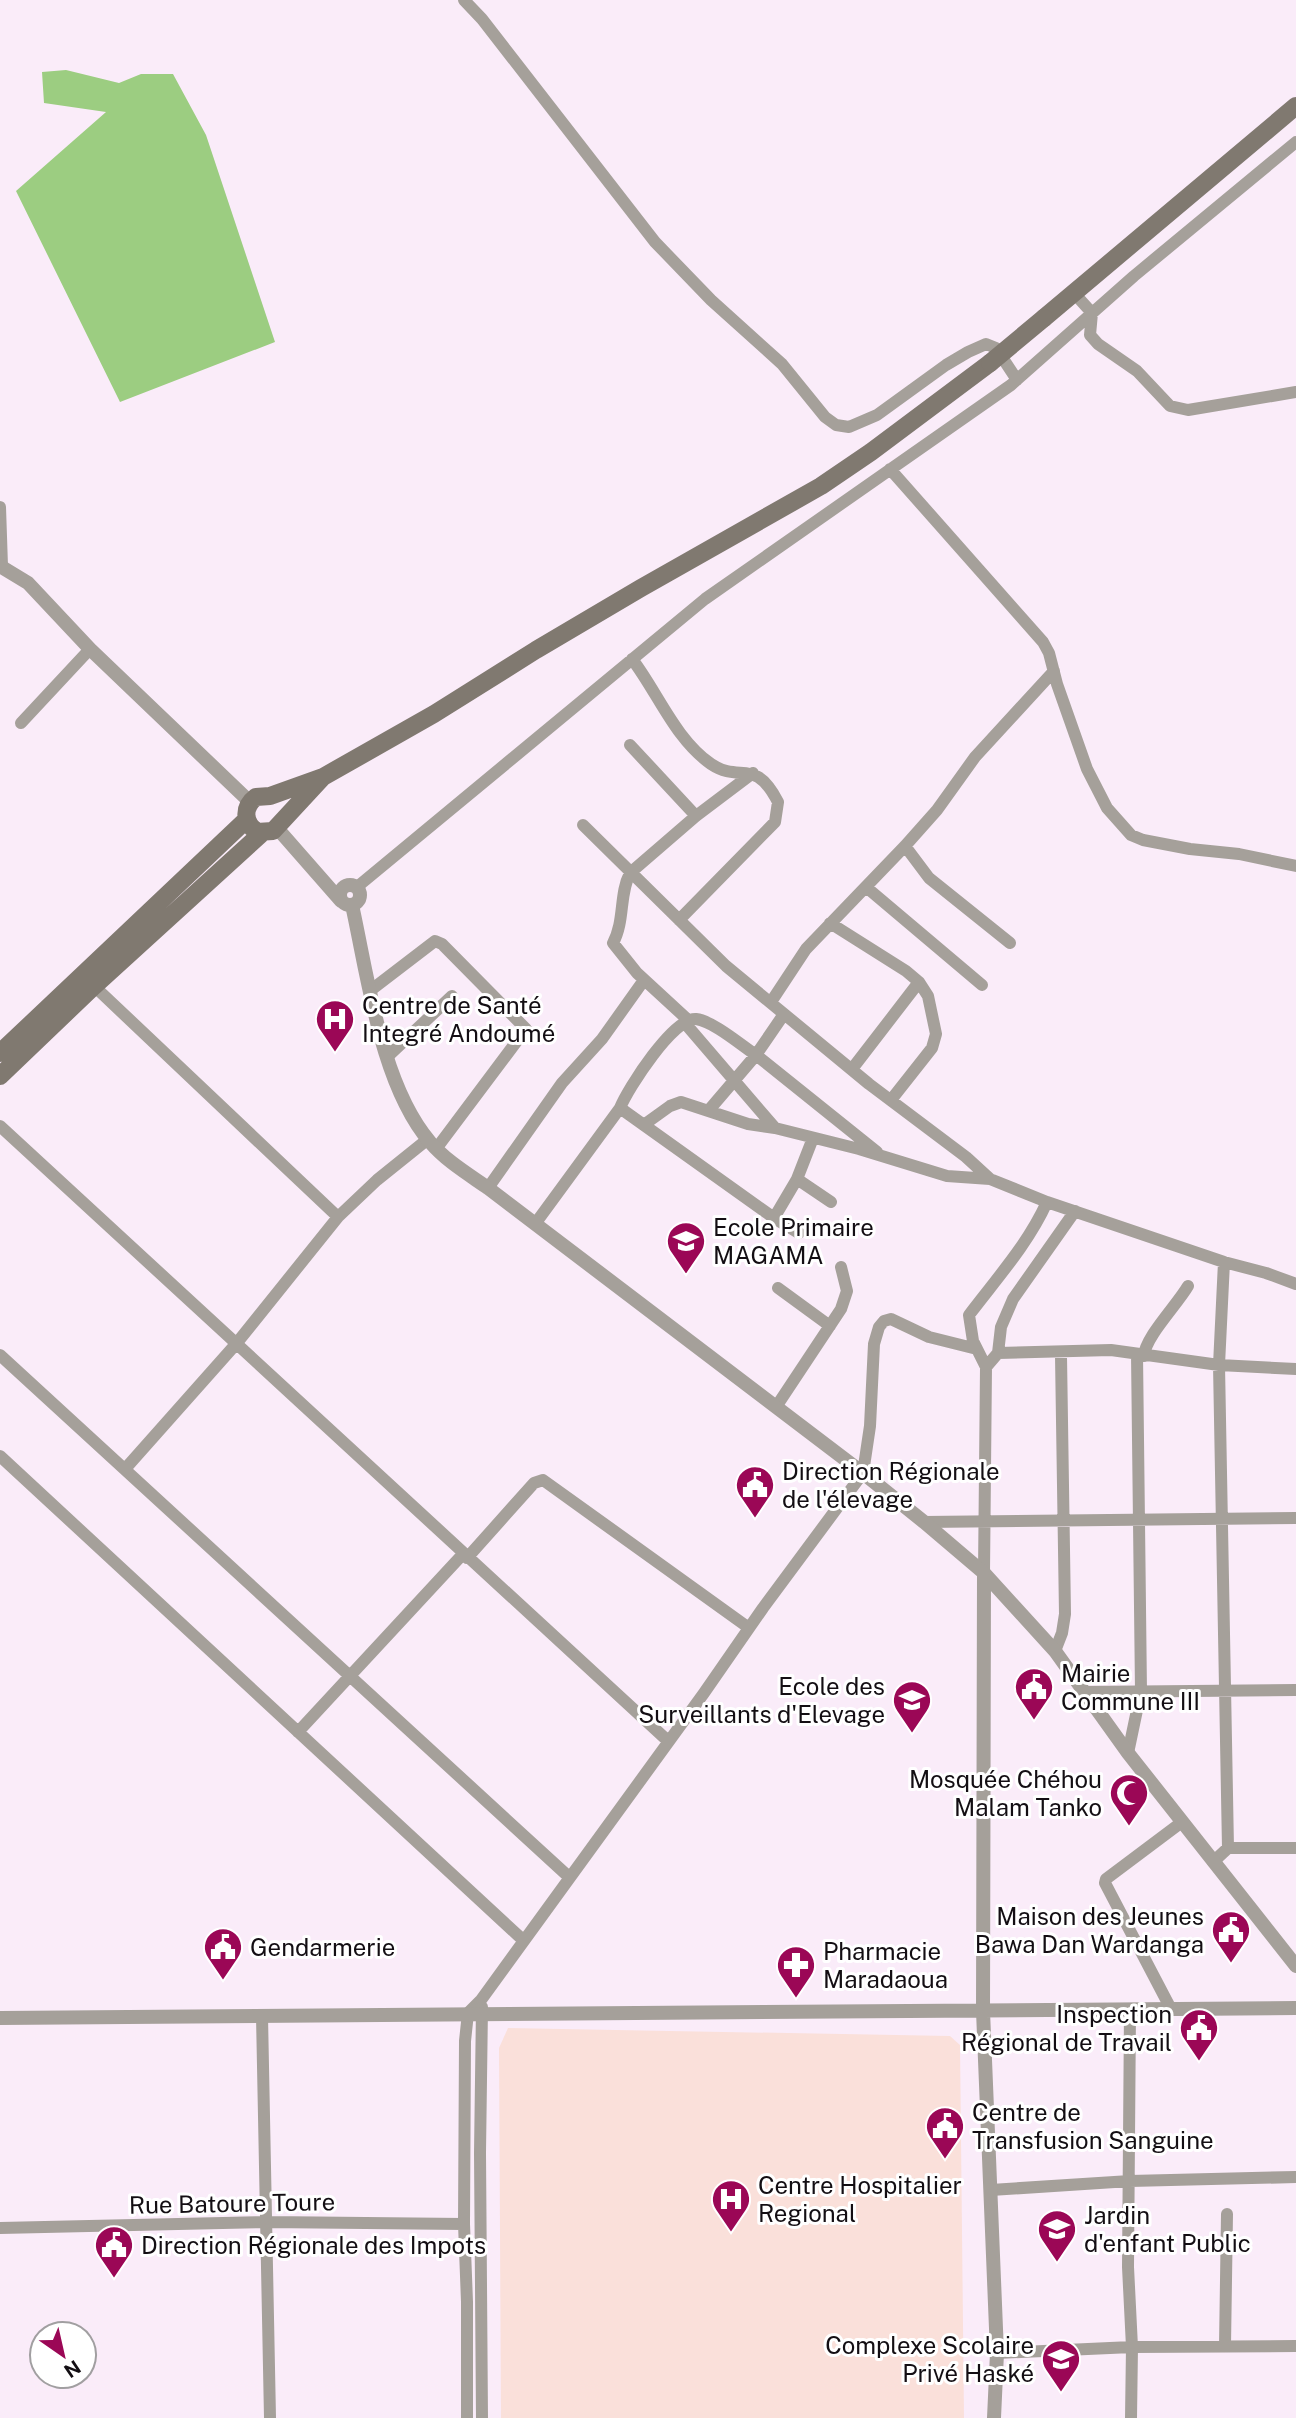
<svg xmlns="http://www.w3.org/2000/svg" width="1296" height="2418" viewBox="0 0 1296 2418" font-family="'Public Sans',sans-serif">
<style>
.medical{fill:#fae0da}
.forest{fill:#9ccd81}
.lines{fill:none;stroke-linecap:round;stroke-linejoin:round}
.minor{stroke:#a5a09a;stroke-width:12}
.tertiary{stroke:#a5a09a;stroke-width:14}
.secondary{stroke:#807970;stroke-width:18}
.secondary-bridge{stroke:#807970;stroke-width:18}
.labels{text-anchor:middle;dominant-baseline:central;stroke-width:6;stroke-linejoin:round;paint-order:stroke}
.poi-label{font-size:24px;fill:#130e13;stroke:#fff;text-anchor:start}
.street-label{font-size:24px;fill:#130e13;stroke:#fff}
</style>
<rect width="100%" height="100%" fill="#faecf9"/>
<!-- medical -->
<path class="medical" d="M 508,2028 L 950,2036 L 960,2045 L 964,2418 L 501,2418 L 499,2048 Z"/>
<!-- forest -->
<path class="forest" d="M 66,70 L 119,83 L 141,74 L 173,74 L 206,135 L 275,342 L 120,402 L 16,191 L 106,112 L 44,103 L 42,72 Z"/>
<g class="lines">
<!-- minor -->
<path class="minor" d="M 464,0 L 482,19 L 655,242 L 711,300 L 782,364 L 825,417 L 836,425 L 849,427 L 877,415 L 946,365 L 968,352 L 986,344 L 996,348 L 1017,380
M 1074,293 L 1092,313 L 1090,335 L 1098,344 L 1137,371 L 1170,406 L 1188,410 L 1296,392
M 890,469 L 1043,642 L 1049,653 L 1057,684 L 1087,769 L 1107,808 L 1131,835 L 1143,840 L 1190,849 L 1239,854 L 1296,866
M 0,507 L 2,566
M 632,659 C 658,693 675,739 711,764 C 741,784 754,756 778,802 L 775,822 L 679,920
M 21,723 L 90,649
M 630,745 L 696,816
M 583,825 L 726,966 L 869,1084 L 966,1157 L 990,1179 L 1047,1202 L 1224,1262 L 1266,1273 L 1296,1284
M 905,846 L 929,878 L 1010,943
M 357,887 L 705,599 L 1011,385 L 1134,276 L 1296,142
M 866,887 L 982,985
M 830,923 L 906,971 L 919,982 L 928,996 L 936,1034 L 932,1048 L 891,1100
M 94,986 L 338,1217
M 371,990 L 435,941 L 442,944 L 526,1029 L 436,1149
M 771,1002 L 806,949 L 905,846 L 937,810 L 975,757 L 1054,671
M 688,1020 L 637,973 L 613,943 C 625,921 619,894 630,873 L 696,816 L 753,773
M 684,1022 L 775,1128
M 387,1057 L 452,996
M 852,1069 L 919,982
M 620,1108 L 774,1218 L 799,1233
M 709,1110 L 756,1055 L 877,1152
M 645,1124 L 670,1106 L 681,1102 L 748,1124 L 775,1128 L 859,1149 L 947,1176 L 990,1179
M 0,1126 L 668,1741
M 797,1179 L 831,1202
M 488,1188 L 562,1083 L 602,1039 L 644,980
M 1047,1202 C 1028,1244 997,1278 969,1315 L 973,1341 L 986,1367 L 998,1353 L 1001,1327 L 1013,1299 L 1075,1211
M 774,1218 L 797,1179 L 813,1138
M 535,1224 L 620,1108 C 628,1088 674,1017 696,1019 C 713,1021 741,1045 756,1055 L 784,1014
M 1224,1262 L 1219,1365 L 1228,1848
M 778,1288 L 830,1326
M 998,1353 L 1111,1350 L 1219,1365 L 1296,1369
M 0,1355 L 569,1877
M 1144,1356 C 1145,1337 1177,1305 1188,1286
M 776,1407 L 841,1309 L 847,1291 L 841,1267
M 0,1456 L 523,1940
M 125,1469 L 236,1344 L 338,1217 L 377,1180 L 428,1139
M 924,1522 L 1296,1518
M 467,1558 L 534,1483 L 543,1480 L 749,1628
M 984,1573 L 986,1367
M 1055,1651 L 1062,1633 L 1065,1614 L 1061,1356 L 1058,1352
M 1084,1692 L 1296,1690
M 298,1732 L 463,1554
M 1128,1753 L 1141,1691 L 1137,1354
M 1213,1862 L 1228,1848 L 1296,1848
M 1171,2009 L 1105,1883 L 1106,1879 L 1182,1822
M 1130,2010 L 1128,2267 L 1132,2347 L 1131,2418
M 262,2016 L 270,2418
M 991,2190 L 1130,2181 L 1296,2177
M 0,2228 L 267,2222 L 464,2224
M 1225,2346 L 1227,2214
M 997,2353 L 1132,2347 L 1296,2346
M 467,2418 L 467,2302 L 464,2224 L 465,2041 L 468,2013 L 481,2000 L 704,1693 L 763,1608 L 863,1473 L 870,1426 L 874,1344 L 879,1327 L 884,1321 L 891,1319 L 929,1337 L 977,1349
M 482,2418 L 480,2153 L 482,2007"/>
<!-- tertiary -->
<path class="tertiary" d="M 0,566 L 28,583 L 90,649 L 250,802
M 277,828 L 341,901
M340 895a10 10 0 1 1 20 0a10 10 0 1 1-20 0Z
M 352,905 C 368,977 381,1085 430,1142 C 446,1161 468,1174 488,1188 L 863,1473 L 924,1522 L 984,1573 L 1055,1651 L 1128,1753 L 1296,1966
M 984,1573 L 983,2011 L 997,2353 L 994,2418
M 0,2018 L 1296,2008"/>
<!-- secondary -->
<path class="secondary" d="M 1044,318 L 1296,106
M 323,777 L 273,831 L 257,832 C 243,822 243,807 256,797 L 270,796 L 323,777 L 434,714 L 536,650 L 641,588 L 821,486 L 871,452 L 990,363
M 0,1053 L 246,820
M 0,1076 L 94,986 L 262,833"/>
<!-- secondary-bridge -->
<path class="secondary-bridge" d="M 990,363 L 1044,318"/>
</g>
<!-- icons -->
<defs>
<g id="hospital-pin" transform="scale(2.0125)"><path d="M0 17L-7.5 6A9.5 9.5 0 1 1 7.5 6Z" fill="#9b0756" stroke="#fff"/><path d="M-5-5h3v3.5h4V-5h3V5h-3V1.5h-4V5h-3Z" fill="#fff"/></g>
<g id="school-pin" transform="scale(2.0125)"><path d="M0 17L-7.5 6A9.5 9.5 0 1 1 7.5 6Z" fill="#9b0756" stroke="#fff"/><path d="M0-5L7-2L0 1L-7-2ZM-4 1L0 2.5L4 1V4Q0 6-4 4Z" fill="#fff"/></g>
<g id="civic-pin" transform="scale(2.0125)"><path d="M0 17L-7.5 6A9.5 9.5 0 1 1 7.5 6Z" fill="#9b0756" stroke="#fff"/><path d="M-.6-6.5H3V-4.5H.6V-3L4-1V1h2V6H-6V1h2V-1L-.6-3ZM-1.2 2.5V6h2.4V2.5Z" fill="#fff"/></g>
<g id="mosque-pin" transform="scale(2.0125)"><path d="M0 17L-7.5 6A9.5 9.5 0 1 1 7.5 6Z" fill="#9b0756" stroke="#fff"/><path d="M3.5-4.9A6 6 0 1 0 3.5 4.9A5 5 0 1 1 3.5-4.9Z" fill="#fff"/></g>
<g id="pharmacy-pin" transform="scale(2.0125)"><path d="M0 17L-7.5 6A9.5 9.5 0 1 1 7.5 6Z" fill="#9b0756" stroke="#fff"/><path d="M-2-6h4v4h4v4h-4v4h-4v-4h-4v-4h4Z" fill="#fff"/></g>
</defs>
<g fill-rule="evenodd">
<use href="#hospital-pin" x="335" y="1019"/>
<use href="#school-pin" x="686" y="1241"/>
<use href="#civic-pin" x="755" y="1485"/>
<use href="#civic-pin" x="1034" y="1687"/>
<use href="#school-pin" x="912" y="1700"/>
<use href="#mosque-pin" x="1129" y="1793"/>
<use href="#civic-pin" x="1231" y="1930"/>
<use href="#civic-pin" x="223" y="1947"/>
<use href="#pharmacy-pin" x="796" y="1965"/>
<use href="#civic-pin" x="1199" y="2028"/>
<use href="#civic-pin" x="945" y="2126"/>
<use href="#hospital-pin" x="731" y="2199"/>
<use href="#school-pin" x="1057" y="2229"/>
<use href="#civic-pin" x="114" y="2245"/>
<use href="#school-pin" x="1061" y="2359"/>
</g>
<g class="labels">
<!-- poi labels -->
<g class="poi-label">
<text x="362" y="1005">Centre de Santé<tspan x="362" dy="28">Integré Andoumé</tspan></text>
<text x="713" y="1227">Ecole Primaire<tspan x="713" dy="28">MAGAMA</tspan></text>
<text x="782" y="1471">Direction Régionale<tspan x="782" dy="28">de l'élevage</tspan></text>
<text x="1061" y="1673">Mairie<tspan x="1061" dy="28">Commune III</tspan></text>
<text x="885" y="1686" text-anchor="end">Ecole des<tspan x="885" dy="28">Surveillants d'Elevage</tspan></text>
<text x="1102" y="1779" text-anchor="end">Mosquée Chéhou<tspan x="1102" dy="28">Malam Tanko</tspan></text>
<text x="1204" y="1916" text-anchor="end">Maison des Jeunes<tspan x="1204" dy="28">Bawa Dan Wardanga</tspan></text>
<text x="250" y="1947">Gendarmerie</text>
<text x="823" y="1951">Pharmacie<tspan x="823" dy="28">Maradaoua</tspan></text>
<text x="1172" y="2014" text-anchor="end">Inspection<tspan x="1172" dy="28">Régional de Travail</tspan></text>
<text x="972" y="2112">Centre de<tspan x="972" dy="28">Transfusion Sanguine</tspan></text>
<text x="758" y="2185">Centre Hospitalier<tspan x="758" dy="28">Regional</tspan></text>
<text x="1084" y="2215">Jardin<tspan x="1084" dy="28">d'enfant Public</tspan></text>
<text x="141" y="2245">Direction Régionale des Impots</text>
<text x="1034" y="2345" text-anchor="end">Complexe Scolaire<tspan x="1034" dy="28">Privé Haské</tspan></text>
</g>
<!-- street labels -->
<g class="street-label">
<text transform="translate(232 2203) rotate(-1)">Rue Batoure Toure</text>
</g>
</g>
<!-- north arrow -->
<g transform="translate(63 2355) rotate(146)"><circle r="33" fill="#ffffff" stroke="#a19fa1" stroke-width="2"/>
<path d="M0-5L12 26L0 18L-12 26Z" fill="#9b0756"/>
<text y="-10" font-size="19" font-weight="bold" text-anchor="middle" fill="#130e13">N</text>
</g>
</svg>
